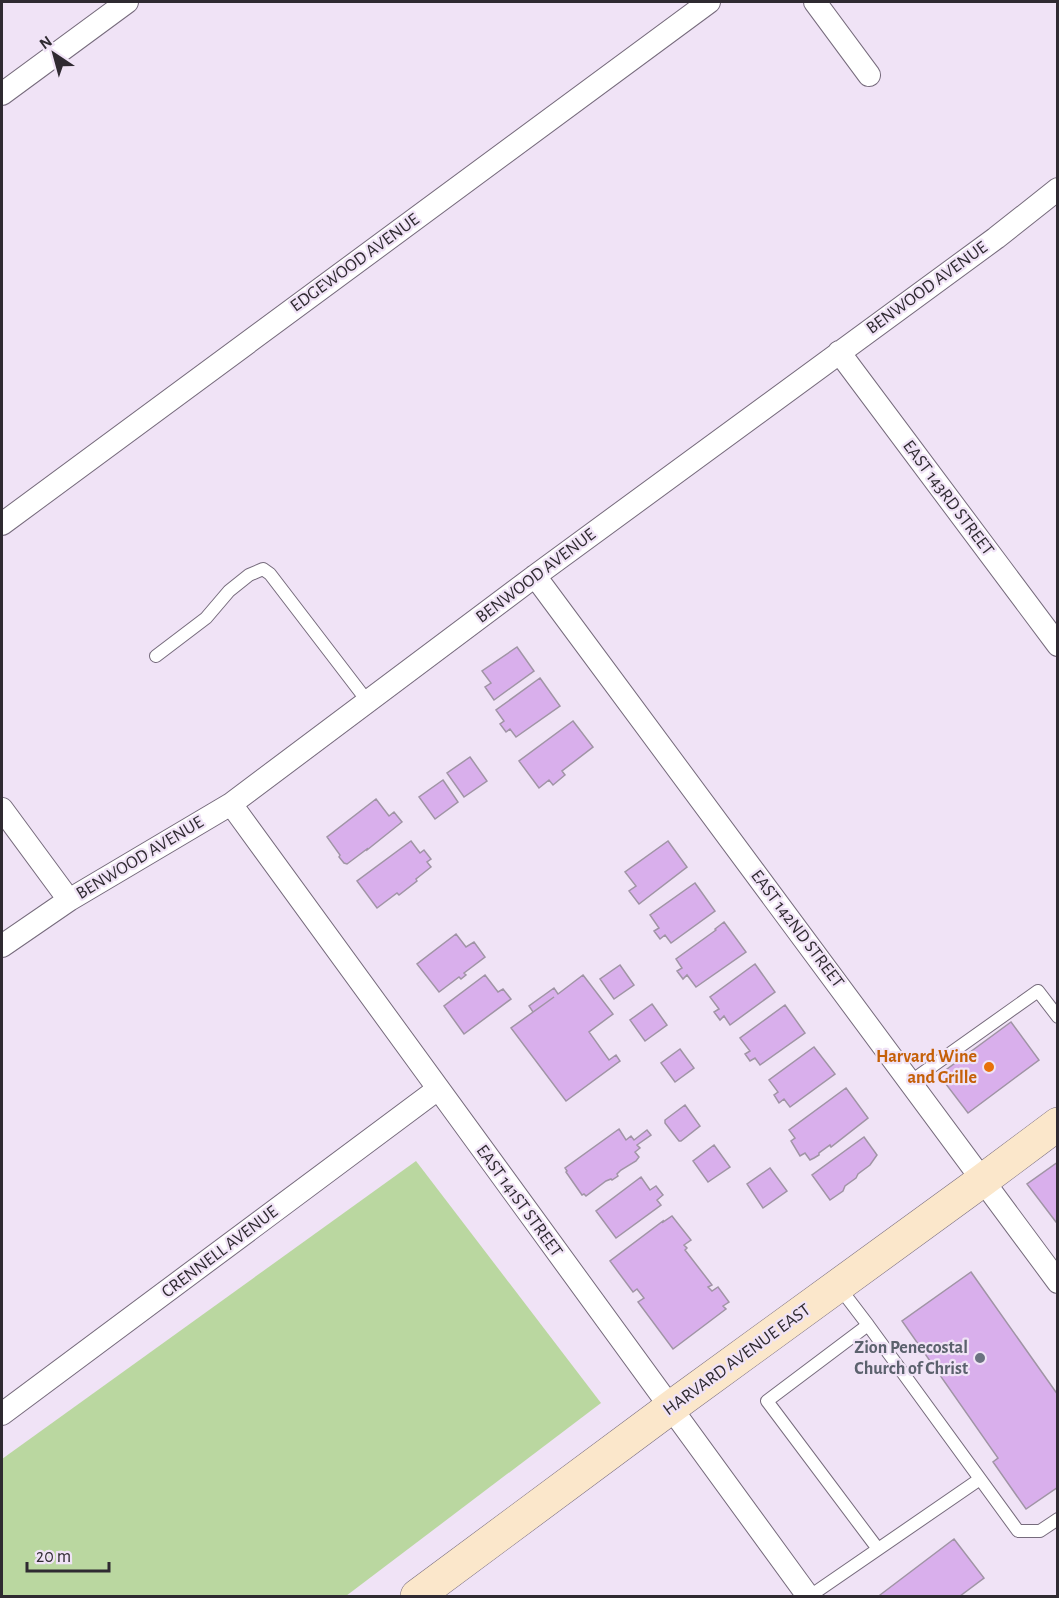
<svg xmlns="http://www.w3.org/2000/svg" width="1059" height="1598" viewBox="0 0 1059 1598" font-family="'Alegreya Sans',sans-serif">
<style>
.green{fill:#bad7a0}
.building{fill:#d9afec;stroke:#a094a5;stroke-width:1.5}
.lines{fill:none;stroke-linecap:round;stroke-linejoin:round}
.lane-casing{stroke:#766b7c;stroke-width:14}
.street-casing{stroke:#766b7c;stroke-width:24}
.secondary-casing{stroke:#766b7c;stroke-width:34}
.lane{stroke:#fff;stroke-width:12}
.street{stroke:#fff;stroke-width:22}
.secondary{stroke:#fbe7cb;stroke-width:33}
.food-dot{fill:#e8710a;stroke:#f0e3f6;stroke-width:2}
.worship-dot{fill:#6b7280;stroke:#f0e3f6;stroke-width:2}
.labels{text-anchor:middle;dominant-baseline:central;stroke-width:4.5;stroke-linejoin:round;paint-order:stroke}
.street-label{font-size:18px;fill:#2f2a31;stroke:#f0e3f6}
.food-label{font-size:18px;font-weight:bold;fill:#c56008;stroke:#f0e3f6;text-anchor:end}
.worship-label{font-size:18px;font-weight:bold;fill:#5b616d;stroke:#f0e3f6;text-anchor:end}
</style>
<rect width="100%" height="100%" fill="#f0e3f6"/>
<!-- green -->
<path class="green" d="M 416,1161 L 601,1403 L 346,1596 L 2,1596 L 2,1459 Z"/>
<!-- building -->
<path class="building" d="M 517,647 L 534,671 L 494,700 L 485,687 L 491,683 L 482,671 Z
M 540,678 L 560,706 L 516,737 L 510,729 L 506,732 L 500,724 L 504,721 L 496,710 Z
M 573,721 L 593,747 L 562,771 L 565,775 L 553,785 L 549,780 L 539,788 L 519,761 Z
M 470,757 L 487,781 L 464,797 L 447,773 Z
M 443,780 L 458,802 L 435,819 L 419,797 Z
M 376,799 L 389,816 L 394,812 L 402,822 L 367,850 L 367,849 L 347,864 L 344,863 L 339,857 L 340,855 L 327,837 Z
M 411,841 L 420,853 L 424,850 L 431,859 L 427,862 L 431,867 L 416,879 L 417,881 L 399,895 L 397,893 L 377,908 L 357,881 Z
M 668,841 L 687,867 L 639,904 L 629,891 L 636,886 L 625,872 Z
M 695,883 L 715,911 L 671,943 L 665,935 L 660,939 L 654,931 L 659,928 L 650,915 Z
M 724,922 L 746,952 L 696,987 L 687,975 L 683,979 L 677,971 L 682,968 L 676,959 L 716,930 L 715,929 Z
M 456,934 L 466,947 L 474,942 L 485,957 L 464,973 L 466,975 L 461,979 L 459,977 L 439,992 L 417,964 Z
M 755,964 L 775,992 L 730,1025 L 724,1016 L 720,1020 L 714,1012 L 719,1009 L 710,997 Z
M 620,965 L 634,985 L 614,999 L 600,979 Z
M 485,975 L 498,992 L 503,989 L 511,999 L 464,1034 L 444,1006 Z
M 583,975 L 613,1014 L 589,1032 L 609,1060 L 616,1055 L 620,1061 L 566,1101 L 511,1028 L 554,997 L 533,1012 L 529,1006 L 554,988 L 558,994 Z
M 652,1004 L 667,1025 L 645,1041 L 630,1020 Z
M 785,1005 L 805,1033 L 760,1065 L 755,1058 L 750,1061 L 745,1054 L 750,1051 L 740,1038 Z
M 1011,1022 L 1039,1060 L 968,1113 L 939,1075 Z
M 814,1047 L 835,1074 L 790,1107 L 784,1099 L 779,1103 L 774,1095 L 778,1092 L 769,1080 Z
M 680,1049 L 694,1068 L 675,1082 L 661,1063 Z
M 846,1088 L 868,1118 L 831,1147 L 830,1145 L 819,1153 L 819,1155 L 814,1158 L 810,1160 L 805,1153 L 800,1156 L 791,1141 L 795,1138 L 789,1130 Z
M 685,1105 L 700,1126 L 681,1141 L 679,1141 L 665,1123 L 665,1120 Z
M 619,1129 L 626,1140 L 631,1136 L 634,1140 L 647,1130 L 651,1135 L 637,1145 L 640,1148 L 635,1152 L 639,1157 L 636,1161 L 621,1170 L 617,1174 L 618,1176 L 612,1180 L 611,1179 L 606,1181 L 586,1196 L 584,1194 L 582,1195 L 566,1172 L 567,1171 L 565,1168 Z
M 864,1137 L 877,1155 L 870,1165 L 858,1174 L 856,1178 L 845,1186 L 843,1191 L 830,1200 L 812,1175 Z
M 714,1145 L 730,1167 L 708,1182 L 693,1161 Z
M 1058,1162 L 1058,1221 L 1056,1222 L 1027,1184 Z
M 770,1168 L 787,1191 L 763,1208 L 747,1184 Z
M 641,1177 L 650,1190 L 656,1186 L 663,1195 L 657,1200 L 661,1205 L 616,1238 L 596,1211 Z
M 672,1216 L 691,1240 L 684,1245 L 687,1248 L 685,1250 L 712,1285 L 708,1287 L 712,1291 L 718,1287 L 729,1302 L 723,1306 L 726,1309 L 673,1349 L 638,1302 L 644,1298 L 637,1289 L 633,1292 L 610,1261 L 663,1221 L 663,1222 Z
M 971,1272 L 1058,1395 L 1058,1487 L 1026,1509 L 993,1462 L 998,1458 L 902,1321 Z
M 954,1539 L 984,1578 L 960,1596 L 881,1596 L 880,1595 Z"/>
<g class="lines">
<!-- lane casing -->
<g class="lane-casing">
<path id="lane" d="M 156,656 L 206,618 L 229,591 L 249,575 L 263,569 L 270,574 L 368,702
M 910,1082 L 1038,991 L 1058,1017
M 839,1287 L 868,1325 L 1018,1531 L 1040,1531 L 1058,1519
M 868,1325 L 767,1401 L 878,1549
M 810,1596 L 980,1479"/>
</g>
<!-- street casing -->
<g class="street-casing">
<path id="street" d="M 815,2 L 869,75
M 2,94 L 127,2
M 839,352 L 1058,645
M 2,524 L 709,2
M 535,576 L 1058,1282
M 231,804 L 808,1596
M 2,809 L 69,900
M 2,946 L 69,900 L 231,804 L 535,576 L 996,238 L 1058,189
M 2,1414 L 438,1089"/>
</g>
<!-- secondary casing -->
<g class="secondary-casing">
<path id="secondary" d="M 417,1596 L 670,1408 L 983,1180 L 1058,1124"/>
</g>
<!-- lane -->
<use href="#lane" class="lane"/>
<!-- street -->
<use href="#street" class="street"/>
<!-- secondary -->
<use href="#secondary" class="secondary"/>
</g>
<!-- markers -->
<circle class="food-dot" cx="989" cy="1067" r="6"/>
<circle class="worship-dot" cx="980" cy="1358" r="6"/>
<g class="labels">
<!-- street labels -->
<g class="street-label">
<text transform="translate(355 263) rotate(-36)">EDGEWOOD AVENUE</text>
<text transform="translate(927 288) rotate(-36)">BENWOOD AVENUE</text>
<text transform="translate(948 498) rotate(53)">EAST 143RD STREET</text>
<text transform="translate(536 576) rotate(-37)">BENWOOD AVENUE</text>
<text transform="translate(140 858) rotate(-31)">BENWOOD AVENUE</text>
<text transform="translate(797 929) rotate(53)">EAST 142ND STREET</text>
<text transform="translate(519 1201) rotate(54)">EAST 141ST STREET</text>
<text transform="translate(220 1252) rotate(-37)">CRENNELL AVENUE</text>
<text transform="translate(737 1360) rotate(-36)">HARVARD AVENUE EAST</text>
</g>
<!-- food labels -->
<g class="food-label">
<text x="977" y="1057">Harvard Wine<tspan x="977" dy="21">and Grille</tspan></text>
</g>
<!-- worship labels -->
<g class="worship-label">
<text x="968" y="1348">Zion Penecostal<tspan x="968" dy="21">Church of Christ</tspan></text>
</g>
</g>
<!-- border -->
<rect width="1059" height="1598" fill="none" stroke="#2f2a31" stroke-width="6"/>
<!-- north arrow -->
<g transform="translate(54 54) rotate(324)" stroke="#f0e3f6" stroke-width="4.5" paint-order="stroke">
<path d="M0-4.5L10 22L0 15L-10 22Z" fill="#2f2a31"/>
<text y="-9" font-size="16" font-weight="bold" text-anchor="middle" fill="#2f2a31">N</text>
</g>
<!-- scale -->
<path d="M27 1562v9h82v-9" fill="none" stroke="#2f2a31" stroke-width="3"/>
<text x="36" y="1562" font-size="18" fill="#2f2a31" stroke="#f0e3f6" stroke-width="4.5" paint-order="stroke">20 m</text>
</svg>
